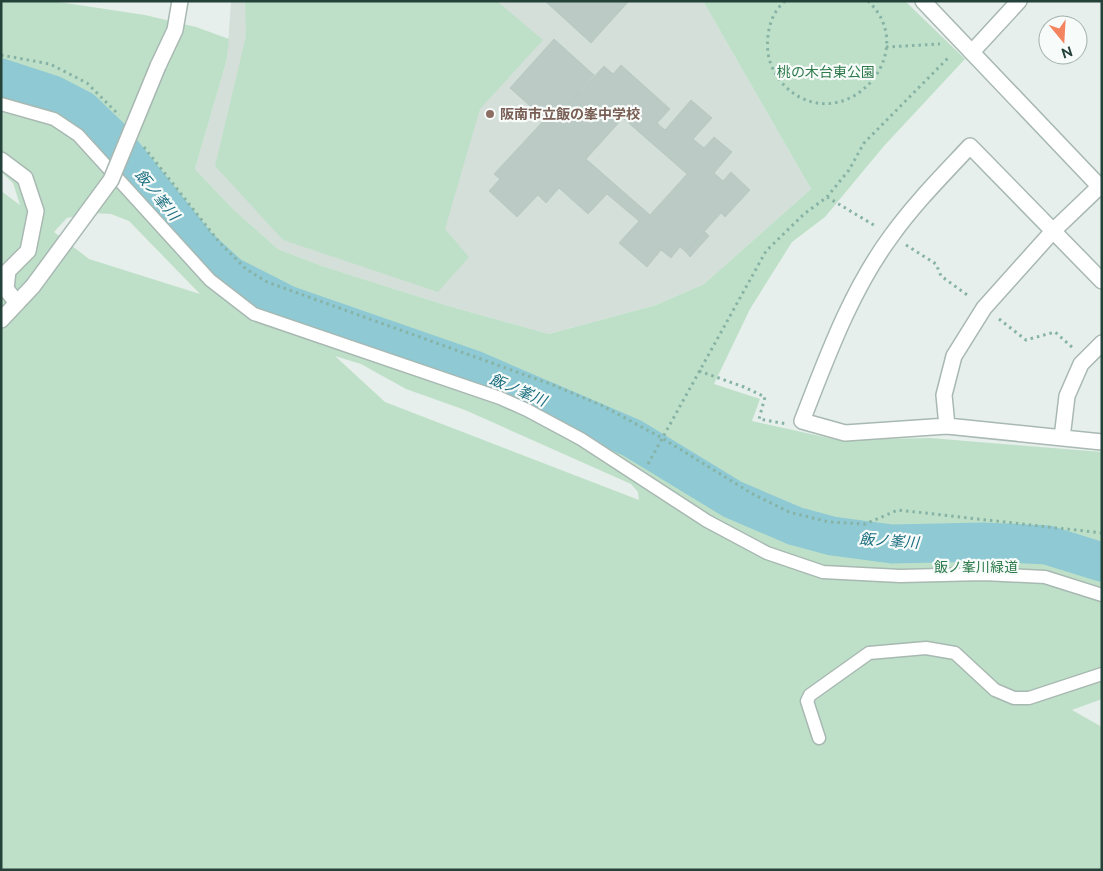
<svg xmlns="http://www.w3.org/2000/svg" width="1103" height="871" viewBox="0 0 1103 871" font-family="Raleway,'Noto Sans JP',sans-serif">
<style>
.built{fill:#d4dfda}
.green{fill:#bfe0c8;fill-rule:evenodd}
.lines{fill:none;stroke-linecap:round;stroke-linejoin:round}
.river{stroke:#8ec9d4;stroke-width:39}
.building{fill:#bbcac4;stroke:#b8c9c2;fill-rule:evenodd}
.service-casing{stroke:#a8b8b2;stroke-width:15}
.minor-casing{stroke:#a8b8b2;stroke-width:18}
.tertiary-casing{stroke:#a8b8b2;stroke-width:18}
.path{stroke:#86b3a5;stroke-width:3;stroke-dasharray:2.5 4;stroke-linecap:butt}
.service{stroke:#fff;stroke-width:12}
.minor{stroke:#fff;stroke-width:15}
.tertiary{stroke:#fff;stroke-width:15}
.tertiary-bridge-casing{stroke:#a8b8b2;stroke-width:18;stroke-linecap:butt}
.tertiary-bridge{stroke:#fff;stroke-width:15}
.education-dot{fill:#8d6e63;stroke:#f7fbf9;stroke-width:2}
.labels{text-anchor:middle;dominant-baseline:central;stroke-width:4.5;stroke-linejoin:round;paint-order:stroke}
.park-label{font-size:14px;fill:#2d7a4b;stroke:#f7fbf9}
.education-label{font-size:14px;font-weight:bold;fill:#785e54;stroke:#f7fbf9;text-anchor:start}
.water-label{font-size:15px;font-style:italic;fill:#1c6f80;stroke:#f7fbf9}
</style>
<rect width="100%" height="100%" fill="#e6efeb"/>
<!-- built -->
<path class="built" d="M 231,1 L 703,1 L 811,189 L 704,284 L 656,305 L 549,334 L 445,305 L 322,266 L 278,249 L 234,210 L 195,169 L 227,59 Z"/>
<!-- green -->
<path class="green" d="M 1,1 L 52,1 L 145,15 L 196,27 L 229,39 L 227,59 L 195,169 L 234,210 L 278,249 L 322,266 L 445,305 L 549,334 L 656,305 L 704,284 L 811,189 L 703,1 L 905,1 L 965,59 L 884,146 L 825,217 L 792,242 L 750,309 L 714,384 L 760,399 L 752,421 L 838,440 L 930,438 L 1102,452 L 1102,699 L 1072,710 L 1102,727 L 1102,870 L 1,870 L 1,191 L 20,205 L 13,183 L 1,172 ZM 91,213 L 111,214 L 129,221 L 200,294 L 89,259 L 54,232 L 67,218 ZM 335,356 L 361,364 L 406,389 L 465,410 L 631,484 L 638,492 L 639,500 L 385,402 Z
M 245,1 L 497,1 L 543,40 L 480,109 L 445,229 L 469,257 L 438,292 L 283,240 L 215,166 L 246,36 Z"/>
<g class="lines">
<!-- river -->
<path class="river" d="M 1,78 L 53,95 L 82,110 L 109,136 L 197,246 L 230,276 L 287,305 L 474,370 L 632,438 L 732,499 L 795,526 L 832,536 L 892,544 L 983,542 L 1047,545 L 1102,562"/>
</g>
<!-- building -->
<path class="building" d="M 545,1 L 629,1 L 591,43 Z
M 554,39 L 594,75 L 550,124 L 510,88 Z
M 621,65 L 670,109 L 657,123 L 665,130 L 691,100 L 712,118 L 693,139 L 704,148 L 714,137 L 732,152 L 714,173 L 723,181 L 731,172 L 750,190 L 725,217 L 721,213 L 686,252 L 680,247 L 671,258 L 661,250 L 647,267 L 619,243 L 639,221 L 607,194 L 588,214 L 559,188 L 546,203 L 538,195 L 517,217 L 489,191 L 500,179 L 494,174 L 545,119 L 550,124 L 604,66 L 613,74 ZM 623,118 L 687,174 L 650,215 L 586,159 Z
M 705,232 L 709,236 L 690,257 L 686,252 Z"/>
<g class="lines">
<!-- service casing -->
<g class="service-casing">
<path id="service" d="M 1,104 L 54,119 L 78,135 L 210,280 L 254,314 L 500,398 L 527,410 L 581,439 L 707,521 L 767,553 L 823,572 L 900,576 L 984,574 L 1045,577 L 1102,595
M 819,738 L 807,701 L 810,695 L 869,653 L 926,648 L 955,653 L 995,690 L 1014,698 L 1029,698 L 1102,674"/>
</g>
<!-- minor casing -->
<g class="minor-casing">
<path id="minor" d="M 972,52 L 1019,1
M 1,160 L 25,178 L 36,211 L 28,251 L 8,271 L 6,289 L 17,303
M 1102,281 L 970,146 C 943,175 915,203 892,235 C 851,290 827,357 802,421 L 845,433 L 947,426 L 1102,442
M 947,426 L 944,395 L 954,356 L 984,308 L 1053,231 L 1099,187
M 1062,438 L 1067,396 L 1081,364 L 1102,343"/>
</g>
<!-- tertiary casing -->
<g class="tertiary-casing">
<path id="tertiary" d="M 923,1 L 1102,189
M 158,66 L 175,30 L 180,1
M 1,320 L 33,286"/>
</g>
<!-- path -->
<path class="path" d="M 785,1 C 770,14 766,34 768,53 C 770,67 778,80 788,89 C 845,138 923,53 868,1
M 886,47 L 940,44
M 1,55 L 50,64 L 87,83 L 119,115
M 144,147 L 220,243 L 246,269 L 267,282 L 553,385 L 601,405 L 662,438 L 751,493 L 789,512 L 829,522 L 865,524 L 898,510 L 1102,533
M 827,197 L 877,227
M 906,245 L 936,264 L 941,276 L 970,297
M 999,319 L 1026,340 L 1055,332 L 1073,348
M 699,371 L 744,387 L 765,397 L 759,419 L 787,424
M 648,464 L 766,251 L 804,214 L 827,197 L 849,170 L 864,143 L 950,56"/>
<!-- service -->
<use href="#service" class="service"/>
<!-- minor -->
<use href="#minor" class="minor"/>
<!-- tertiary -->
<use href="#tertiary" class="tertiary"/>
<!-- tertiary-bridge casing -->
<g class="tertiary-bridge-casing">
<path id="tertiary-bridge" d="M 33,286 L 111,180 L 158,66"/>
</g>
<!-- tertiary-bridge -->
<use href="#tertiary-bridge" class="tertiary-bridge"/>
</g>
<!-- markers -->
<circle class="education-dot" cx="490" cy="114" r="5"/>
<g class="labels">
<!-- park labels -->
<g class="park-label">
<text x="826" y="72">桃の木台東公園</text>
<text x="976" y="567">飯ノ峯川緑道</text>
</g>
<!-- education labels -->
<g class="education-label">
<text x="500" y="114">阪南市立飯の峯中学校</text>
</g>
<!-- water labels -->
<g class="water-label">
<text transform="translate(157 195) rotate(51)">飯ノ峯川</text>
<text transform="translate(518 390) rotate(23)">飯ノ峯川</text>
<text transform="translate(889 541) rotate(4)">飯ノ峯川</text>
</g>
</g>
<!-- border -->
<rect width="1103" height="871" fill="none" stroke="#24423a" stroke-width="5"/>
<!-- north arrow -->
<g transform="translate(1063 40) rotate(162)"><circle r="24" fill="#f7fbf9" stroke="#a3b1ad"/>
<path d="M0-4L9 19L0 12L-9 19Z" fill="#f4845f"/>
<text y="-8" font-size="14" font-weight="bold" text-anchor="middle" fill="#24423a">N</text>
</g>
</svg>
